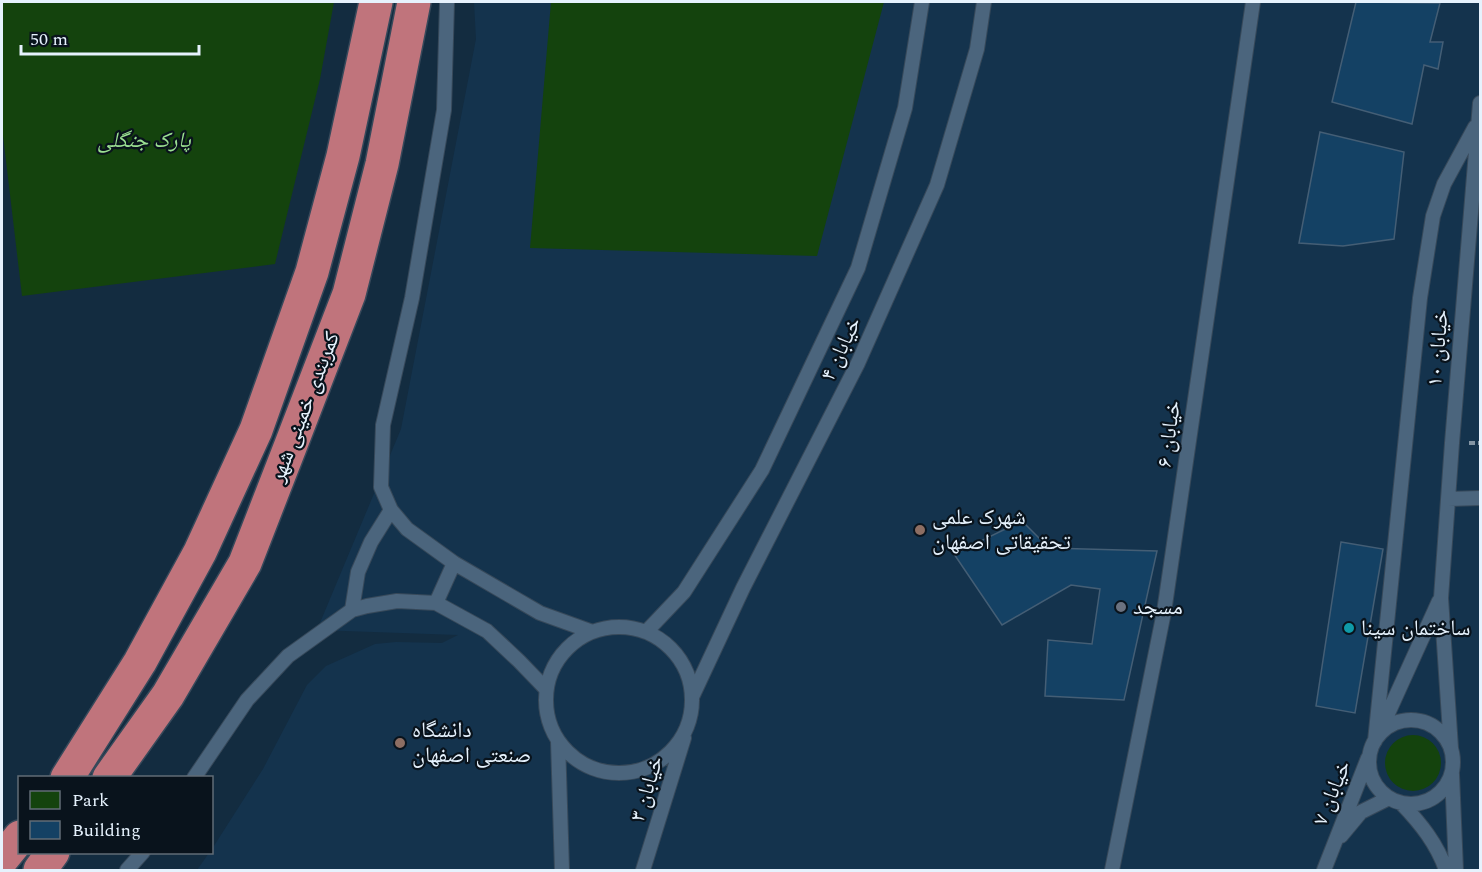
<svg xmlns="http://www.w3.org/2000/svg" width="1482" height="872" viewBox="0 0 1482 872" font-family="Spectral,'Noto Naskh Arabic',serif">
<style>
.built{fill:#14334d}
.green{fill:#14430d}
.building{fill:#144164;stroke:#445e75;stroke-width:1.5}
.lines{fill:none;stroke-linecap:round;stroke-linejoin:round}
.lane-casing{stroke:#37495a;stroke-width:16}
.highway-casing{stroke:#37495a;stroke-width:36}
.path{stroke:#8395a4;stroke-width:4;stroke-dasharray:6 3;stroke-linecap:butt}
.lane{stroke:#4b657d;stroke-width:14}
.highway{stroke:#c0747c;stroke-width:33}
.education-dot{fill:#8d6e63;stroke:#09131c;stroke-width:2}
.worship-dot{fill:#6b7280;stroke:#09131c;stroke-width:2}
.culture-dot{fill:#0f9aa8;stroke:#09131c;stroke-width:2}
.labels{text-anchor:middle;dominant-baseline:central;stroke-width:4.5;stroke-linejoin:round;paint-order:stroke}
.park-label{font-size:22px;font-style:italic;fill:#9be091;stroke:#09131c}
.street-label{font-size:22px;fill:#e6f2fd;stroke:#09131c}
.poi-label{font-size:22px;fill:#e6f2fd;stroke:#09131c;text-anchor:start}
</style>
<rect width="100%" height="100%" fill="#132c40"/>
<!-- built -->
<path class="built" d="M 474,2 L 1480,2 L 1480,870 L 197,870 L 209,853 L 212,852 L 212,849 L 263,769 L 307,685 L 326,666 L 375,644 L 396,642 L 442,643 L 458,635 L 317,630 L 401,429 L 476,39 Z"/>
<!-- green -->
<path class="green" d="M 2,2 L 334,2 L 320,79 L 275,264 L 22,296 L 2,127 Z
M 551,2 L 884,2 L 817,256 L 530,248 Z
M1385 763a28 28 0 1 1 56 0a28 28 0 1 1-56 0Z"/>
<!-- building -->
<path class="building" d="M 1356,2 L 1440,3 L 1430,42 L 1443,42 L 1438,69 L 1424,65 L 1412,124 L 1332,102 Z
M 1320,132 L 1404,152 L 1394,239 L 1343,246 L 1299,243 Z
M 1022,521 L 1049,548 L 1157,551 L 1124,700 L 1045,696 L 1048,640 L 1092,644 L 1100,589 L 1071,585 L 1002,625 L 954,554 Z
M 1341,542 L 1383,549 L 1355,713 L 1316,706 Z"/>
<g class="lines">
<!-- lane casing -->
<g class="lane-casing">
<path id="lane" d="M 447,2 L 444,110 L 412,298 L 383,425 L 381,487 L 391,510 L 407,529 L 454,563 L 540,613 L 590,631
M 1448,499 L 1480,498
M 436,603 L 454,563
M 352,610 L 358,572 L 371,542 L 391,510
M546 700a73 73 0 1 1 146 0a73 73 0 1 1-146 0Z
M 646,632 L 684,592 L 762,470 L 858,268 L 905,108 L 922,2
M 692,697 L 743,588 L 858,363 L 937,185 L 977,49 L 984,2
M1369 762a42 42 0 1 1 84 0a42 42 0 1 1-84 0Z
M 1380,731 L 1439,601
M 558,741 L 562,870
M 1375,741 L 1420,298 L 1433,216 L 1444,184 L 1475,127
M 1451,748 L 1441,598 L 1452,443 L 1480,103
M 1452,774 L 1456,870
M 194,778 L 247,700 L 288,656 L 352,610 L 367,606 L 397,601 L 436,603 L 487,631 L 519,661 L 546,689
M 1402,804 C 1421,824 1437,844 1446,870
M 1341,836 L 1361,812 L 1389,798
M 127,870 L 143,852
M 643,870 L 684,738
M 1112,870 L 1164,612 L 1253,2
M 1324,870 L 1368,758"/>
</g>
<!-- highway casing -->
<g class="highway-casing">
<path id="highway" d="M 67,778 L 140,662 L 200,552 L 256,430 L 312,272 L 343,156 L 376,2
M 109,778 L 168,695 L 245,563 L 292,442 L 349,294 L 382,164 L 414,2
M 2,859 L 20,837
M 40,870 L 53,852"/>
</g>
<!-- path -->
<path class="path" d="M 1469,443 L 1480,443"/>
<!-- lane -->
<use href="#lane" class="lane"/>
<!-- highway -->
<use href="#highway" class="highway"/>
</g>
<!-- markers -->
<g class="education-dot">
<circle cx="920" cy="530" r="6"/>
<circle cx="400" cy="743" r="6"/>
</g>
<circle class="worship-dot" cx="1121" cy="607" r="6"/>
<circle class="culture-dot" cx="1349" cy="628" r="6"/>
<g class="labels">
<!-- park labels -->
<g class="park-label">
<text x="144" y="140">پارک جنگلی</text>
</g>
<!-- street labels -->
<g class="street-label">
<text transform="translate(1438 348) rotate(-85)">خیابان ۱۰</text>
<text transform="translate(841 349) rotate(-65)">خیابان ۴</text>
<text transform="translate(305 407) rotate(-69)">کمربندی خمینی شهر</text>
<text transform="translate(1169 434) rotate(-82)">خیابان ۶</text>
<text transform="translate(647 789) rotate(-73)">خیابان ۳</text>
<text transform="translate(1332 793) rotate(-68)">خیابان ۷</text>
</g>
<!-- poi labels -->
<g class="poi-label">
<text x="932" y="517">شهرک علمی<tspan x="932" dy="25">تحقیقاتی اصفهان</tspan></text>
<text x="1133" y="607">مسجد</text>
<text x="1361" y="628">ساختمان سینا</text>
<text x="412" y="730">دانشگاه<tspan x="412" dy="25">صنعتی اصفهان</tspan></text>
</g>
</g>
<!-- border -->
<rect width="1482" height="872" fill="none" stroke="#e6f2fd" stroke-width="6"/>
<!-- legend -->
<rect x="18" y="776" width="195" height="78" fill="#09131c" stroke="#616c76" stroke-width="1.5"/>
<rect x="30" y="791" width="30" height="18" fill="#14430d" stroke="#616c76" stroke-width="1.5"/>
<text x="72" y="806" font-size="18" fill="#e6f2fd">Park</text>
<rect x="30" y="821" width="30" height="18" fill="#144164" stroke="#616c76" stroke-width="1.5"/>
<text x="72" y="836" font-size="18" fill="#e6f2fd">Building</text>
<!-- scale -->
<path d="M21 45v9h178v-9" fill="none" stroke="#e6f2fd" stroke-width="3"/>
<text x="30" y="45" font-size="18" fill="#e6f2fd" stroke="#09131c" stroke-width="4.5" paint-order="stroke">50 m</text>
</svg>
